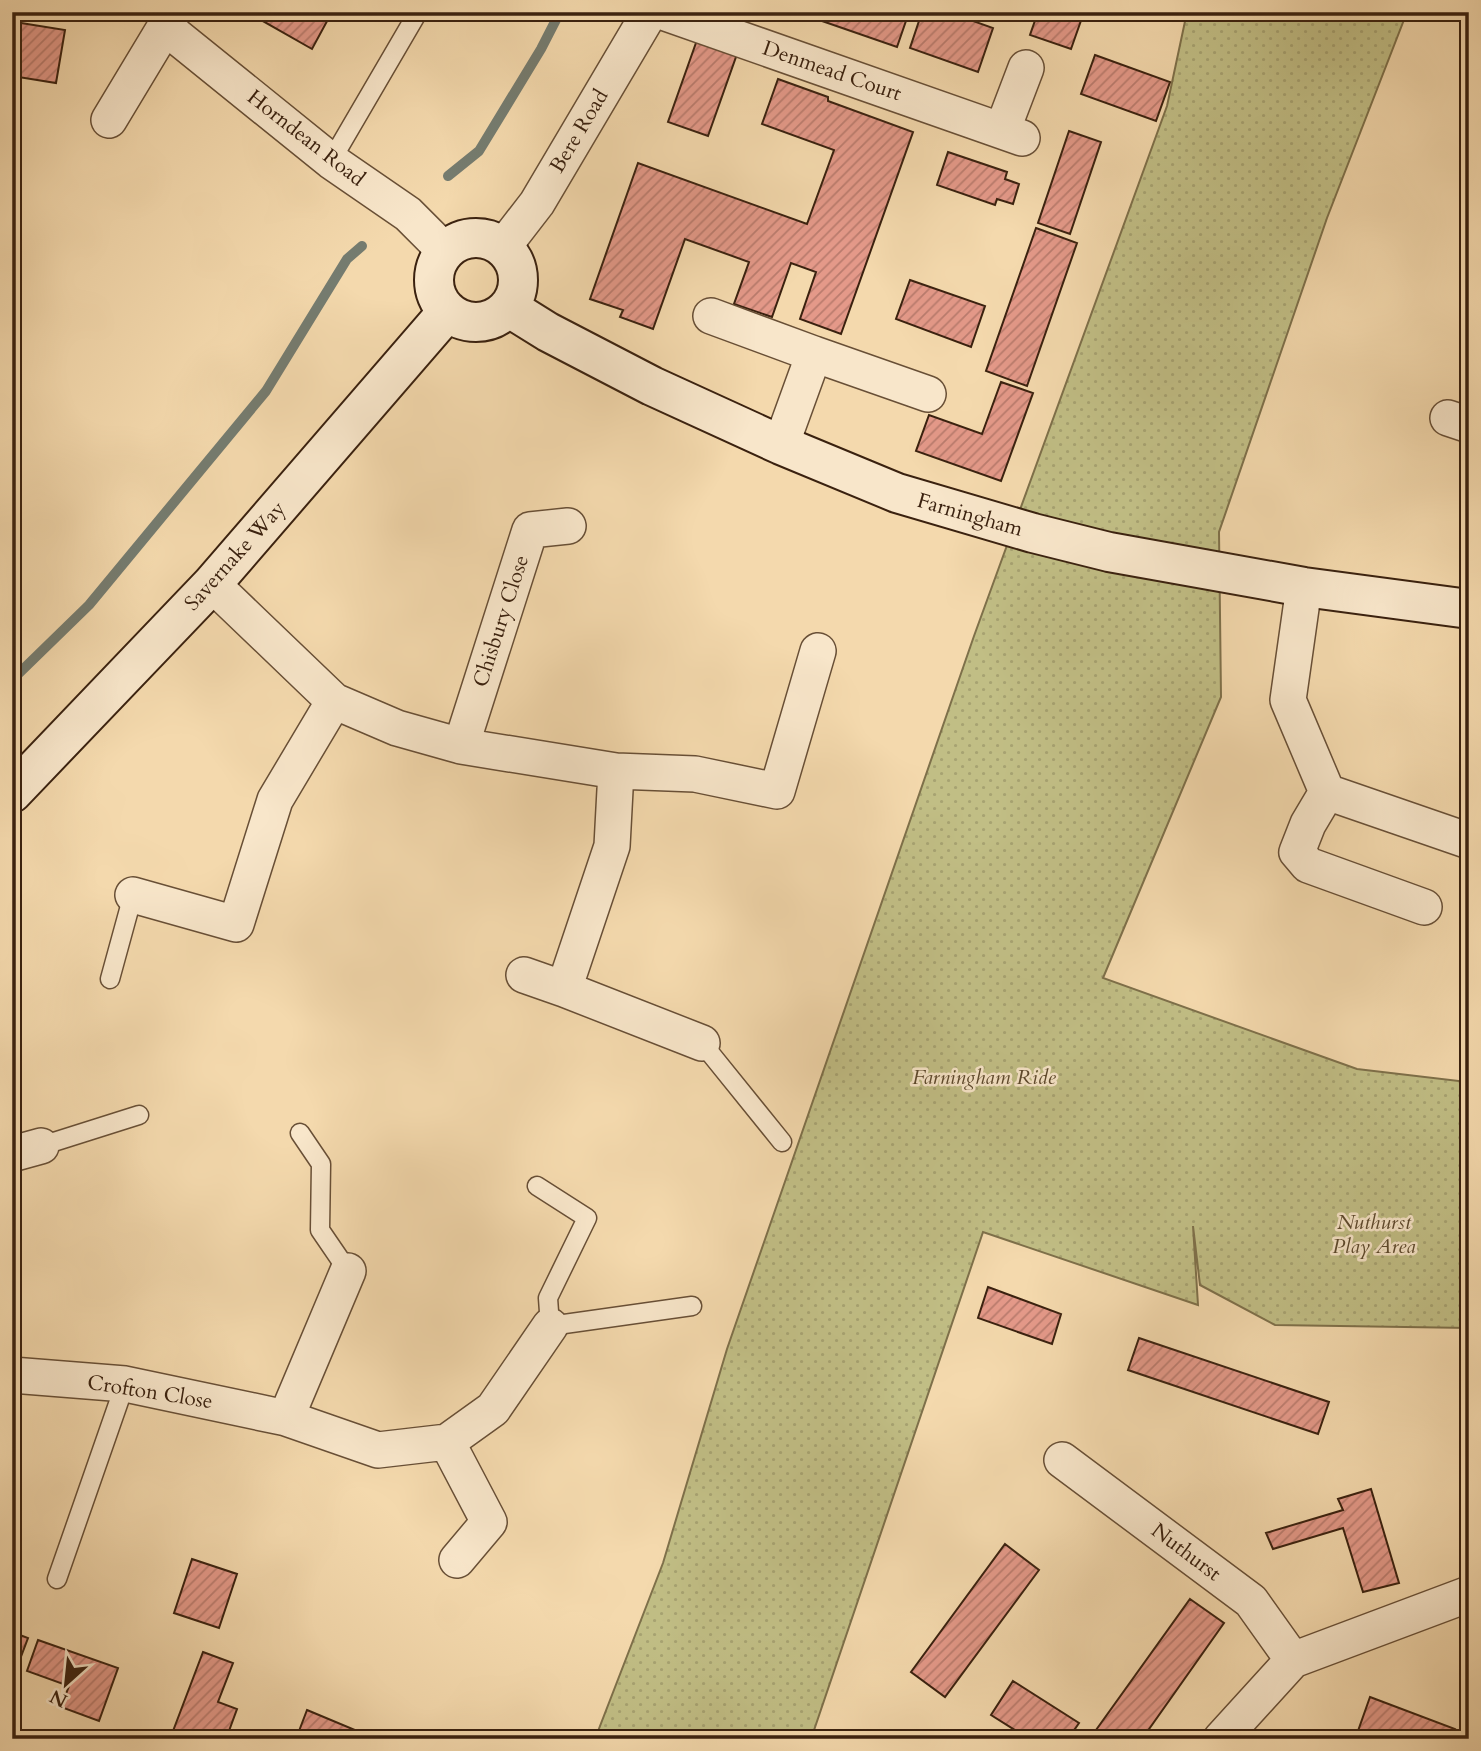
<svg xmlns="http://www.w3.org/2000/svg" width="1481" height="1751" viewBox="0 0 1481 1751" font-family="Cardo,serif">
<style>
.park{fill:url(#park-dots);stroke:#7e704a;stroke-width:2}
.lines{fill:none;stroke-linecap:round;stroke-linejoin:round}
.stream{stroke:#757c70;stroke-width:10}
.building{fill:url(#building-hatch);stroke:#3a210f;stroke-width:2}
.lane-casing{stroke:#684f36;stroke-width:21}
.street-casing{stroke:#684f36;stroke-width:38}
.secondary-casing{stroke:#3a210f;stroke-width:42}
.lane{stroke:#f8e6ca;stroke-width:18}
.street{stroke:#f8e6ca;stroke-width:35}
.secondary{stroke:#f8e6ca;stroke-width:38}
.labels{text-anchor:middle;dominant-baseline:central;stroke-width:5;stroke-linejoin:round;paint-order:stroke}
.street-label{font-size:21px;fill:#3a210f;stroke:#f8e6ca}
.park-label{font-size:21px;font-style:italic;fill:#5c482c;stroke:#f8e6ca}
</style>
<defs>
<pattern id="park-dots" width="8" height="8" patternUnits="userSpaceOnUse" patternTransform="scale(1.75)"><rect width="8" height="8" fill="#c1be85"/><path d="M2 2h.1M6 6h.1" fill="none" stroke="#a7a372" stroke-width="1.8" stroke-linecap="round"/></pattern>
<pattern id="building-hatch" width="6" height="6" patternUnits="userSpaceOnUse" patternTransform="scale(1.75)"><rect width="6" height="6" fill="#e49989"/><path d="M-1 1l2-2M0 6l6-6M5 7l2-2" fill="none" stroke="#ba7c6e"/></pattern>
</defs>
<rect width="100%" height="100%" fill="#f4d9ad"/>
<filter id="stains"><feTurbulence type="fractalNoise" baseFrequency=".00286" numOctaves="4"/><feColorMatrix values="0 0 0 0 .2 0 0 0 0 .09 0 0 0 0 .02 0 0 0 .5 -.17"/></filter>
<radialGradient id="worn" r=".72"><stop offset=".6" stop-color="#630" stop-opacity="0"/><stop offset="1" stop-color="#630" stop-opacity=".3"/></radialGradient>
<!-- park -->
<path class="park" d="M 1187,12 L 1407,12 L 1327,218 L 1219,532 L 1221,697 L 1103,978 L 1357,1069 L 1467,1082 L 1469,1080 L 1469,1328 L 1275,1325 L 1200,1285 L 1193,1226 L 1198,1305 L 983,1232 L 811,1739 L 595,1739 L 663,1563 L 727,1349 L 974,636 L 1167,106 Z"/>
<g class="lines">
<!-- stream -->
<path class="stream" d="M 448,176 L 479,151 L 541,49 L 560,12
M 12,680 L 89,605 L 266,391 L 347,259 L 362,246"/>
</g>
<!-- building -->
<path class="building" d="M 247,12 L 332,12 L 312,49 Z
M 796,12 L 901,12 L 908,15 L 897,47 Z
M 922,12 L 948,12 L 993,28 L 978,72 L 910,48 Z
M 1038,12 L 1084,12 L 1071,49 L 1030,35 Z
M 21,23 L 65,30 L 56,83 L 12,76 Z
M 697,40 L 737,54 L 708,136 L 668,122 Z
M 1095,55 L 1170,82 L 1156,121 L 1081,94 Z
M 778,79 L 828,97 L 828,101 L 913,132 L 841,334 L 800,319 L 816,272 L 791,263 L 772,317 L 734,304 L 749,262 L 685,239 L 653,329 L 620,317 L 623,310 L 590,299 L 638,163 L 807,224 L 834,150 L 762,124 Z
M 1069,131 L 1101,142 L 1070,234 L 1038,223 Z
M 948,152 L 1007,172 L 1005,179 L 1019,184 L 1013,204 L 997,199 L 995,205 L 937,185 Z
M 1036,228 L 1077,243 L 1027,386 L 986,371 Z
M 910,280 L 985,306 L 971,347 L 896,319 Z
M 1001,382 L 1033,393 L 1001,481 L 916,451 L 929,415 L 982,434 Z
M 988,1287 L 1061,1314 L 1052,1344 L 978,1318 Z
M 1139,1338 L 1329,1402 L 1318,1434 L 1128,1370 Z
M 1371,1489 L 1399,1583 L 1363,1592 L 1343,1528 L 1273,1549 L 1266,1533 L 1343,1510 L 1338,1499 Z
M 1005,1544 L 1039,1570 L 945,1697 L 911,1672 Z
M 192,1559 L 237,1574 L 219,1628 L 174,1613 Z
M 1190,1599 L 1224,1623 L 1142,1739 L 1107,1739 L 1096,1730 Z
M 12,1632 L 28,1638 L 14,1675 L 12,1674 Z
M 38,1640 L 118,1668 L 99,1721 L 61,1707 L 69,1686 L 27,1671 Z
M 203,1652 L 233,1663 L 218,1702 L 237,1709 L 226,1739 L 170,1739 Z
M 1013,1681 L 1079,1723 L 1068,1739 L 1029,1739 L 991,1715 Z
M 1370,1697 L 1455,1729 L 1451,1739 L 1377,1739 L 1358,1731 Z
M 307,1710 L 355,1730 L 351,1739 L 296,1739 Z"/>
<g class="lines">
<!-- lane casing -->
<g class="lane-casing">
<path id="lane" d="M 331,161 L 418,12
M 110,979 L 133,895
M 702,1043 L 782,1142
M 300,1133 L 321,1164 L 320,1230 L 348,1271
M 41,1146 L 139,1115
M 537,1186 L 587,1218 L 548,1298 L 550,1326 L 692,1306
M 57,1579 L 125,1384"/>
</g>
<!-- street casing -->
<g class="street-casing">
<path id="street" d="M 173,12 L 165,27 L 331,161 L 408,214 L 445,251
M 663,12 L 1022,138
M 109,120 L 165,27
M 1002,131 L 1026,68
M 503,247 L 537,203 L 650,12
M 711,316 L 814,354 L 781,445
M 814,354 L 928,394
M 1448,418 L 1469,425
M 212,584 L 334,701 L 397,728 L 461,746 L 616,771 L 695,774 L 777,791 L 818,651
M 1304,587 L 1288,700 L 1327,792 L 1469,841
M 461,746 L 530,530 L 568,526
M 616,771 L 612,846 L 564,989 L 702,1043
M 1327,792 L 1308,824 L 1297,852 L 1308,865 L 1424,907
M 133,895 L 236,924 L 275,800 L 334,701
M 524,975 L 564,989
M 12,1154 L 41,1146
M 12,1375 L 125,1384 L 286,1418 L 378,1450 L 447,1442 L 493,1409 L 550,1326
M 286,1418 L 348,1271
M 447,1442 L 489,1522 L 457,1560
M 1062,1460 L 1251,1601 L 1293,1660
M 1221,1739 L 1293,1660 L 1469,1594"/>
</g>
<!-- secondary casing -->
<g class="secondary-casing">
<path id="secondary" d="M434 280a42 42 0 1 1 84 0a42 42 0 1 1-84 0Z
M 508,307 L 548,332 L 652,386 L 781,445 L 897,493 L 1033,533 L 1109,552 L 1304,587 L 1469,609
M 12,793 L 212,584 L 448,311"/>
</g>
<!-- lane -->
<use href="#lane" class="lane"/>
<!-- street -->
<use href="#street" class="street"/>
<!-- secondary -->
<use href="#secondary" class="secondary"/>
</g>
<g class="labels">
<!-- street labels -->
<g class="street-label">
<text transform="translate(832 71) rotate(19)">Denmead Court</text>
<text transform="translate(579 131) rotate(-59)">Bere Road</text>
<text transform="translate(306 138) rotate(38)">Horndean Road</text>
<text transform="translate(970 515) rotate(16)">Farningham</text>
<text transform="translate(235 556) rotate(-48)">Savernake Way</text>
<text transform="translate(501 621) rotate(-72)">Chisbury Close</text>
<text transform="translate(150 1392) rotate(9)">Crofton Close</text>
<text transform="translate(1186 1552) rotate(37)">Nuthurst</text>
</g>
<!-- park labels -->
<g class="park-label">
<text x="984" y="1077">Farningham Ride</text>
<text x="1374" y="1222">Nuthurst<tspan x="1374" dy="24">Play Area</tspan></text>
</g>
</g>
<!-- margin -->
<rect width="1481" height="1751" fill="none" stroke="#f4d9ad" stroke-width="42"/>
<rect x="14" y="14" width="1453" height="1723" fill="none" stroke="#3a210f" stroke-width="3.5"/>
<rect x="21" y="21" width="1439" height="1709" fill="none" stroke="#3a210f" stroke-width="2"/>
<!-- north arrow -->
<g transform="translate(66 1684) rotate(207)" stroke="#f8e6ca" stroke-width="5" paint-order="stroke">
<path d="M0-5L12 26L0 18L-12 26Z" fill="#3a210f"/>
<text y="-10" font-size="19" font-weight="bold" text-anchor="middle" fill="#3a210f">N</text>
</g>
<rect width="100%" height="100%" filter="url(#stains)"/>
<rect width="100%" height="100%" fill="url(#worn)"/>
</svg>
